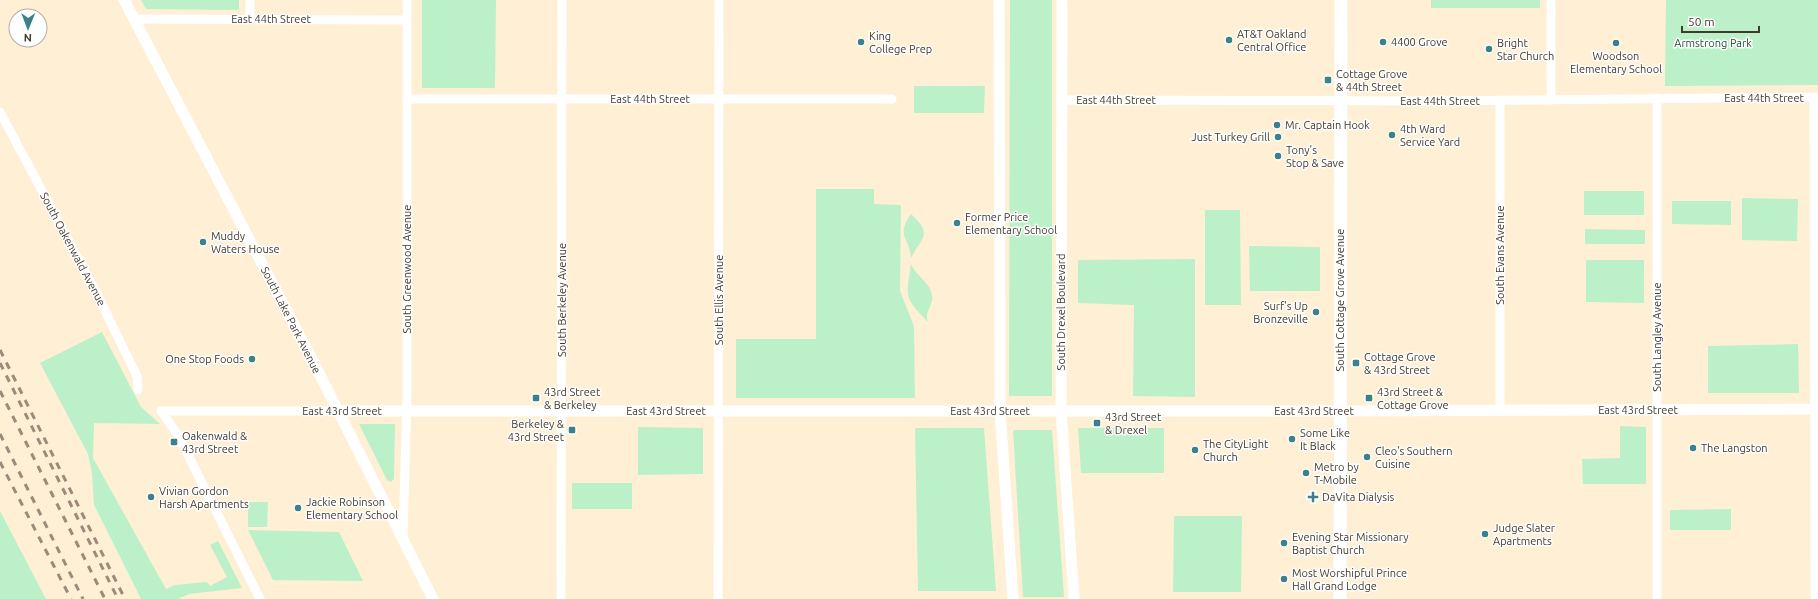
<svg xmlns="http://www.w3.org/2000/svg" width="1818" height="599" viewBox="0 0 1818 599" font-family="Ubuntu,sans-serif">
<style>
.green{fill:#bcf0c9}
.lines{fill:none;stroke-linecap:round;stroke-linejoin:round}
.minor{stroke:#fff;stroke-width:9}
.tertiary{stroke:#fff;stroke-width:11}
.secondary{stroke:#fff;stroke-width:13}
.rail{stroke:#988c7a;stroke-width:3;stroke-dasharray:7 7;stroke-linecap:butt}
.poi-dot{fill:#3a8189;stroke:#fefefe;stroke-width:1.5}
.labels{text-anchor:middle;dominant-baseline:central;stroke-width:3;stroke-linejoin:round;paint-order:stroke}
.street-label{font-size:11px;fill:#41392d;stroke:#fefefe}
.poi-label{font-size:11px;fill:#41392d;stroke:#fefefe;text-anchor:start}
.park-label{font-size:11px;fill:#1c4f2e;stroke:#fefefe}
</style>
<rect width="100%" height="100%" fill="#ffefd5"/>
<!-- green -->
<path class="green" d="M 141,0 L 239,0 L 239,10 L 146,9 Z
M 422,0 L 496,0 L 495,88 L 422,88 Z
M 1010,0 L 1052,0 L 1052,396 L 1009,396 Z
M 1431,0 L 1540,0 L 1540,8 L 1431,8 Z
M 1666,0 L 1818,0 L 1818,85 L 1665,86 Z
M 914,86 L 985,86 L 984,113 L 914,113 Z
M 816,189 L 874,189 L 874,204 L 901,205 L 900,291 L 914,326 L 915,398 L 736,398 L 736,339 L 816,339 Z
M 1584,191 L 1644,191 L 1644,215 L 1584,215 Z
M 1742,198 L 1798,199 L 1797,241 L 1742,240 Z
M 1672,201 L 1731,201 L 1731,225 L 1672,224 Z
M 1205,210 L 1240,210 L 1241,305 L 1205,305 Z
M 911,214 C 933,235 923,235 911,258 C 910,238 895,237 911,214 Z
M 1585,229 L 1645,230 L 1645,244 L 1585,244 Z
M 1249,246 L 1320,247 L 1320,291 L 1250,291 Z
M 1195,259 L 1195,397 L 1133,396 L 1134,305 L 1078,303 L 1078,260 Z
M 1586,260 L 1644,260 L 1644,303 L 1586,302 Z
M 911,264 C 916,276 930,282 932,295 C 934,304 924,312 928,322 C 904,297 906,298 911,264 Z
M 102,332 L 141,407 L 160,424 L 94,423 L 93,458 L 166,589 L 175,585 L 207,582 L 210,586 L 227,577 L 210,545 L 218,541 L 242,588 L 189,594 L 178,599 L 141,599 L 94,505 L 92,473 L 88,454 L 40,363 Z
M 1798,344 L 1799,393 L 1708,393 L 1708,346 Z
M 359,424 L 395,424 L 394,479 L 391,482 L 387,480 Z
M 1620,426 L 1646,427 L 1646,484 L 1583,484 L 1582,459 L 1620,458 Z
M 638,427 L 703,428 L 703,474 L 638,475 Z
M 915,428 L 984,428 L 996,591 L 918,591 Z
M 1078,428 L 1164,428 L 1164,473 L 1081,473 Z
M 1013,430 L 1052,430 L 1064,597 L 1023,597 Z
M 572,483 L 632,483 L 632,509 L 572,509 Z
M 248,502 L 268,502 L 267,527 L 248,527 Z
M 1731,509 L 1731,530 L 1670,530 L 1670,510 Z
M 0,511 L 46,599 L 0,599 Z
M 1174,516 L 1242,516 L 1241,592 L 1173,592 Z
M 248,530 L 339,532 L 363,581 L 273,580 Z"/>
<g class="lines">
<!-- minor -->
<path class="minor" d="M 250,0 L 250,19
M 134,19 L 407,20
M 1814,98 L 1815,599
M 408,99 L 892,99
M 1062,100 L 1425,101 L 1818,97
M 1500,100 L 1500,410
M 1551,100 L 1551,0
M 0,112 L 95,290 L 137,376 L 138,390
M 161,411 L 178,435 L 260,599
M 161,411 L 338,411
M 403,538 L 407,397 L 407,0
M 561,599 L 562,0
M 718,599 L 719,0
M 1657,599 L 1657,98"/>
<!-- tertiary -->
<path class="tertiary" d="M 124,0 L 313,361 L 433,599
M 999,0 L 1000,411 L 1013,599
M 1062,0 L 1061,411 L 1074,599
M 338,411 L 1340,411 L 1818,409"/>
<!-- secondary -->
<path class="secondary" d="M 1340,599 L 1341,0"/>
<!-- rail -->
<path class="rail" d="M 0,350 L 125,599
M 0,363 L 118,599
M 0,391 L 105,599
M 0,434 L 83,599
M 0,462 L 71,599"/>
</g>
<!-- markers -->
<g class="poi-dot">
<circle cx="1229" cy="40" r="4"/>
<circle cx="861" cy="42" r="4"/>
<circle cx="1383" cy="42" r="4"/>
<circle cx="1616" cy="43" r="4"/>
<circle cx="1489" cy="49" r="4"/>
<rect x="1324" y="76" width="8" height="8" rx="2"/>
<circle cx="1277" cy="125" r="4"/>
<circle cx="1392" cy="135" r="4"/>
<circle cx="1278" cy="137" r="4"/>
<circle cx="1278" cy="156" r="4"/>
<circle cx="957" cy="223" r="4"/>
<circle cx="203" cy="242" r="4"/>
<circle cx="1316" cy="312" r="4"/>
<circle cx="252" cy="359" r="4"/>
<rect x="1352" y="359" width="8" height="8" rx="2"/>
<rect x="532" y="394" width="8" height="8" rx="2"/>
<rect x="1365" y="394" width="8" height="8" rx="2"/>
<rect x="1093" y="419" width="8" height="8" rx="2"/>
<rect x="568" y="426" width="8" height="8" rx="2"/>
<circle cx="1292" cy="439" r="4"/>
<rect x="170" y="438" width="8" height="8" rx="2"/>
<circle cx="1693" cy="448" r="4"/>
<circle cx="1195" cy="450" r="4"/>
<circle cx="1367" cy="457" r="4"/>
<circle cx="1306" cy="473" r="4"/>
<circle cx="151" cy="497" r="4"/>
<path d="M1311 491h4v4h4v4h-4v4h-4v-4h-4v-4h4z"/>
<circle cx="298" cy="508" r="4"/>
<circle cx="1485" cy="534" r="4"/>
<circle cx="1284" cy="543" r="4"/>
<circle cx="1284" cy="579" r="4"/>
</g>
<g class="labels">
<!-- street labels -->
<g class="street-label">
<text x="271" y="19">East 44th Street</text>
<text x="1764" y="98">East 44th Street</text>
<text x="650" y="99">East 44th Street</text>
<text x="1116" y="100">East 44th Street</text>
<text x="1440" y="101">East 44th Street</text>
<text transform="translate(73 249) rotate(62)">South Oakenwald Avenue</text>
<text transform="translate(1500 255) rotate(-90)">South Evans Avenue</text>
<text transform="translate(407 269) rotate(-90)">South Greenwood Avenue</text>
<text transform="translate(562 300) rotate(-90)">South Berkeley Avenue</text>
<text transform="translate(719 300) rotate(-90)">South Ellis Avenue</text>
<text transform="translate(1340 300) rotate(-90)">South Cottage Grove Avenue</text>
<text transform="translate(1061 312) rotate(-90)">South Drexel Boulevard</text>
<text transform="translate(291 320) rotate(63)">South Lake Park Avenue</text>
<text transform="translate(1657 337) rotate(-90)">South Langley Avenue</text>
<text x="1638" y="410">East 43rd Street</text>
<text x="342" y="411">East 43rd Street</text>
<text x="666" y="411">East 43rd Street</text>
<text x="990" y="411">East 43rd Street</text>
<text x="1314" y="411">East 43rd Street</text>
</g>
<!-- poi labels -->
<g class="poi-label">
<text x="1237" y="34">AT&amp;T Oakland<tspan x="1237" dy="13">Central Office</tspan></text>
<text x="869" y="36">King<tspan x="869" dy="13">College Prep</tspan></text>
<text x="1391" y="42">4400 Grove</text>
<text x="1497" y="43">Bright<tspan x="1497" dy="13">Star Church</tspan></text>
<text x="1616" y="56" text-anchor="middle">Woodson<tspan x="1616" dy="13">Elementary School</tspan></text>
<text x="1336" y="74">Cottage Grove<tspan x="1336" dy="13">&amp; 44th Street</tspan></text>
<text x="1285" y="125">Mr. Captain Hook</text>
<text x="1400" y="129">4th Ward<tspan x="1400" dy="13">Service Yard</tspan></text>
<text x="1270" y="137" text-anchor="end">Just Turkey Grill</text>
<text x="1286" y="150">Tony's<tspan x="1286" dy="13">Stop &amp; Save</tspan></text>
<text x="965" y="217">Former Price<tspan x="965" dy="13">Elementary School</tspan></text>
<text x="211" y="236">Muddy<tspan x="211" dy="13">Waters House</tspan></text>
<text x="1308" y="306" text-anchor="end">Surf's Up<tspan x="1308" dy="13">Bronzeville</tspan></text>
<text x="1364" y="357">Cottage Grove<tspan x="1364" dy="13">&amp; 43rd Street</tspan></text>
<text x="244" y="359" text-anchor="end">One Stop Foods</text>
<text x="544" y="392">43rd Street<tspan x="544" dy="13">&amp; Berkeley</tspan></text>
<text x="1377" y="392">43rd Street &amp;<tspan x="1377" dy="13">Cottage Grove</tspan></text>
<text x="1105" y="417">43rd Street<tspan x="1105" dy="13">&amp; Drexel</tspan></text>
<text x="564" y="424" text-anchor="end">Berkeley &amp;<tspan x="564" dy="13">43rd Street</tspan></text>
<text x="1300" y="433">Some Like<tspan x="1300" dy="13">It Black</tspan></text>
<text x="182" y="436">Oakenwald &amp;<tspan x="182" dy="13">43rd Street</tspan></text>
<text x="1203" y="444">The CityLight<tspan x="1203" dy="13">Church</tspan></text>
<text x="1701" y="448">The Langston</text>
<text x="1375" y="451">Cleo's Southern<tspan x="1375" dy="13">Cuisine</tspan></text>
<text x="1314" y="467">Metro by<tspan x="1314" dy="13">T-Mobile</tspan></text>
<text x="159" y="491">Vivian Gordon<tspan x="159" dy="13">Harsh Apartments</tspan></text>
<text x="1322" y="497">DaVita Dialysis</text>
<text x="306" y="502">Jackie Robinson<tspan x="306" dy="13">Elementary School</tspan></text>
<text x="1493" y="528">Judge Slater<tspan x="1493" dy="13">Apartments</tspan></text>
<text x="1292" y="537">Evening Star Missionary<tspan x="1292" dy="13">Baptist Church</tspan></text>
<text x="1292" y="573">Most Worshipful Prince<tspan x="1292" dy="13">Hall Grand Lodge</tspan></text>
</g>
<!-- park labels -->
<g class="park-label">
<text x="1713" y="43">Armstrong Park</text>
</g>
</g>
<!-- north arrow -->
<g transform="translate(28 28) rotate(181)"><circle r="19" fill="#fefefe" stroke="#b2afaa"/>
<path d="M0-3L7 15L0 10L-7 15Z" fill="#3a8189"/>
<text y="-6" font-size="11" font-weight="bold" text-anchor="middle" fill="#41392d">N</text>
</g>
<!-- scale -->
<path d="M1682 26v6h77v-6" fill="none" stroke="#41392d" stroke-width="2"/>
<text x="1688" y="26" font-size="12" fill="#41392d" stroke="#fefefe" stroke-width="3" paint-order="stroke">50 m</text>
</svg>
